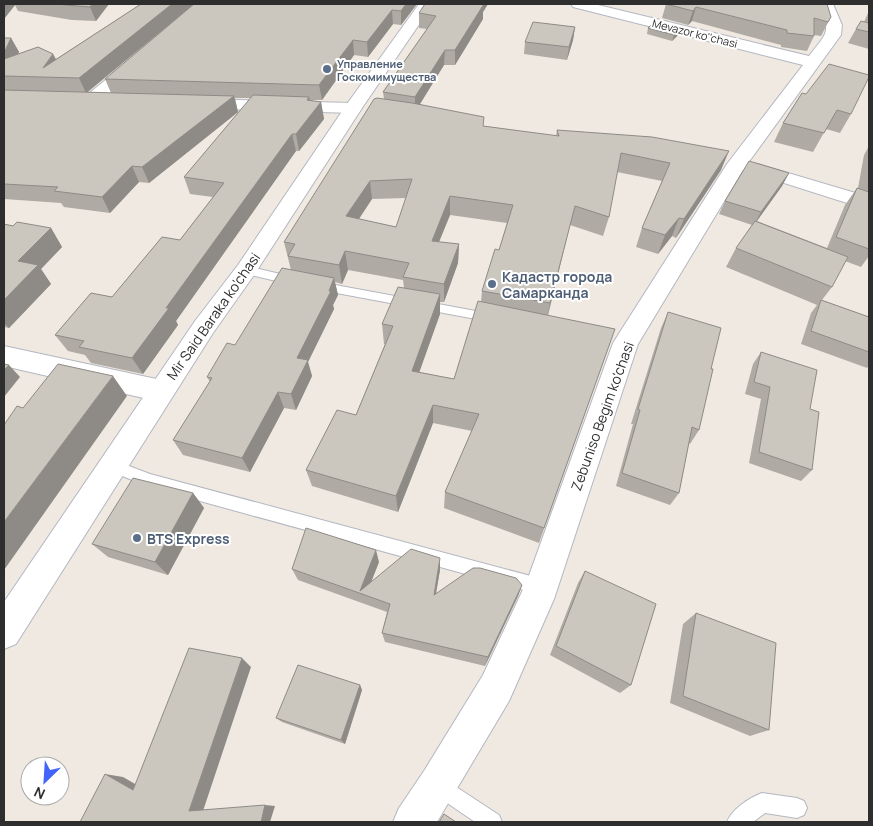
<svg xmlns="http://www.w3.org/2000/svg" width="873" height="826" viewBox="0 0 873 826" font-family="Manrope,sans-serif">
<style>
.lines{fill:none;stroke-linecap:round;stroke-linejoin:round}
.lane-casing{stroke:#b4b7c1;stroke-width:2}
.street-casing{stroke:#b4b7c1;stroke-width:2}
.secondary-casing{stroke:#b4b7c1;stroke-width:2}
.lane{fill:#fff;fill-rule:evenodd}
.street{fill:#fff;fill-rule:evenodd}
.secondary{fill:#fff;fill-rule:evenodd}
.wall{fill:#afaba4;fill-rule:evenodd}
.shaded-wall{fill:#8e8b86}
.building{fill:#cbc7bf;stroke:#8e8b86;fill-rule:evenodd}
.service-dot{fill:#5c6f8a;stroke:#fff;stroke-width:2}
.labels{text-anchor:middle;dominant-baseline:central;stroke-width:4;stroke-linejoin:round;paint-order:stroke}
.far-street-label{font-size:11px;fill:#2e2e2e;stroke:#fff}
.far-service-label{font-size:11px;font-weight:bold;fill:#4e5e75;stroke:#fff;text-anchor:start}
.service-label{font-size:14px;font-weight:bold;fill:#4e5e75;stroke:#fff;text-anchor:start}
.street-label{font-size:14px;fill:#2e2e2e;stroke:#fff}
</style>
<rect width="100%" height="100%" fill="#efe9e1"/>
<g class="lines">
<!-- lane casing -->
<g class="lane-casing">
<path id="lane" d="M 246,266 L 293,277 L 299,281 L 293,285 L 242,273 L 240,270 L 242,267 Z
M 319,282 L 492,314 L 498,318 L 492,322 L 315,289 L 313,286 Z
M 113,460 L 150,474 L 542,579 L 548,581 L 550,587 L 548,593 L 542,595 L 149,487 L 108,470 L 106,466 L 108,462 Z
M 438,775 L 499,815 L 502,822 L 475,822 L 431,792 L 428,785 L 431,778 Z
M 762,793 L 797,798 L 804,801 L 807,808 L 804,815 L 797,818 L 765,813 L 753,822 L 727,822 C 732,809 749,798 762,793 Z"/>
</g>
<!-- street casing -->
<g class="street-casing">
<path id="street" d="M 571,4 L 594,4 L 809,56 C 828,31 831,34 819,4 L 833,4 L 842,25 L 841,35 L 748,163 L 758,164 L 869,197 L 869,210 L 743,170 L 638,344 L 554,599 L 509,701 L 437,822 L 393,822 L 399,808 L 424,771 L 483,675 L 527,581 L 613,343 L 727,164 L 803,65 L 573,7 Z
M 137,57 L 143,59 L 145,62 L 143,65 L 98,104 L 92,105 L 86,104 L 83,100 L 86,96 L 131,59 Z
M 200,99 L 353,103 L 359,104 L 362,108 L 359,112 L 353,113 L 194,108 L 191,104 L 194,100 Z
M 4,346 L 161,380 L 170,383 L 174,391 L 170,399 L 161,402 L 4,366 Z"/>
</g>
<!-- secondary casing -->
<g class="secondary-casing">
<path id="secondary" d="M 419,4 L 433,4 L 362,108 L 254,275 L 213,333 L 16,644 L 4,649 L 4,602 L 195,321 L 238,265 L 347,104 Z"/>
</g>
<!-- lane -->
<use href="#lane" class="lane"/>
<!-- street -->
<use href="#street" class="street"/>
<!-- secondary -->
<use href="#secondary" class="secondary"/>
</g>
<!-- wall -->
<path class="wall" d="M 4,4 L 109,4 L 96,21 L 72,20 L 18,11 L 15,5 L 4,19 Z
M 141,4 L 417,4 L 401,25 L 393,24 L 368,57 L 354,55 L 322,100 L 310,100 L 321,102 L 324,119 L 299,151 L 296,151 L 176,321 L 178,325 L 143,374 L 91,363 L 85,355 L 68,351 L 55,335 L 91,293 L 112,297 L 162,237 L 180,240 L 213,197 L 190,194 L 184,177 L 251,98 L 235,98 L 238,112 L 149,183 L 139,182 L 110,213 L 64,207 L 61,203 L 4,199 L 4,38 L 11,38 L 19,52 L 18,54 L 38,47 L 53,54 L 56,59 ZM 160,32 L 105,79 L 111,93 L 88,92 Z
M 425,4 L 488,4 L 483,12 L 483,19 L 455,65 L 444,65 L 420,104 L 483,126 L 556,136 L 557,130 L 721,170 L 676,238 L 672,236 L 658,254 L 636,247 L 642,228 L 662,181 L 617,172 L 609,217 L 603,236 L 570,225 L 548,316 L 615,329 L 539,543 L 444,508 L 445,492 L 472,431 L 433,423 L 398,512 L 312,486 L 306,470 L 356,415 L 385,344 L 384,344 L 382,324 L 404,288 L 403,280 L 348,270 L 342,284 L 335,282 L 338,295 L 333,305 L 334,309 L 308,362 L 312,376 L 296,410 L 284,408 L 250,472 L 183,455 L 173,440 L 210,382 L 207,377 L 235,345 L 291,270 L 284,242 L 384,99 L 383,92 L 427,29 L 419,28 L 419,13 ZM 406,198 L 396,227 L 359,219 L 372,199 ZM 450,215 L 507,223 L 499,250 L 482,291 L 481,302 L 454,379 L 419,372 L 440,314 L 440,302 L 444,302 L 458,263 L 459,244 L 439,242 Z
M 666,4 L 831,17 L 821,36 L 814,35 L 814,36 L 807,51 L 781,47 L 781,45 L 692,21 L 688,25 L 662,18 Z
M 869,11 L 869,49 L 848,43 L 856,29 L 864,22 Z
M 575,27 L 573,40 L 567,60 L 524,54 L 525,42 Z
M 648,28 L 678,35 L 672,41 L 647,34 Z
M 802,93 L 851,114 L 840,133 L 826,129 L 813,152 L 774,142 L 783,123 Z
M 869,146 L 869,256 L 861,267 L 845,261 L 832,287 L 822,300 L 869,317 L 869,365 L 867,368 L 801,344 L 811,313 L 817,305 L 726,267 L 736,248 L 752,225 L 719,214 L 725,201 L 789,173 L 782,186 L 757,221 L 827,248 L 845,205 L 857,188 L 858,188 L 864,155 Z
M 4,224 L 13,226 L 51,228 L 62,247 L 41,269 L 51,284 L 9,328 L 4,327 Z
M 668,312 L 711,369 L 699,430 L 690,444 L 689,443 L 679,493 L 670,505 L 616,486 L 633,424 L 631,424 L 661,328 Z
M 761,352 L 810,409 L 812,470 L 801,481 L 749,463 L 761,399 L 745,394 L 753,364 Z
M 193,493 L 204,508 L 168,575 L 108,557 L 92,544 Z
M 379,562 L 371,582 L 440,570 L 436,593 L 522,585 L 518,596 L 485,666 L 385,642 L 382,633 L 387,612 L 298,580 L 292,569 Z
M 585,571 L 631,685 L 620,693 L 550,655 L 578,583 Z
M 696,613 L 769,730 L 750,736 L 670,703 L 683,624 Z
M 360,685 L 362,690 L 345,744 L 282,722 L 276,718 Z"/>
<!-- shaded-wall -->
<path class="shaded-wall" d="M 4,4 L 14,4 L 15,5 L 4,19 Z
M 92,4 L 109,4 L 96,21 L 90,7 Z
M 172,4 L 194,4 L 86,93 L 79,78 Z
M 406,4 L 417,4 L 401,25 L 401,11 Z
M 481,4 L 488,4 L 483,12 L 483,19 L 455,65 L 455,50 Z
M 696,7 L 692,21 L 688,25 L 693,11 Z
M 392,10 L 393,24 L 368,57 L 367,42 Z
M 575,27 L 573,40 L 567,60 L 569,47 Z
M 680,29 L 678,35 L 672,41 L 674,35 Z
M 11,38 L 19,52 L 9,76 L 4,66 L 4,53 Z
M 353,40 L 354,55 L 322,100 L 319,85 Z
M 445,50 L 444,65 L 415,112 L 415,97 Z
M 53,54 L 61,70 L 43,68 Z
M 234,96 L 238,112 L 149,183 L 142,167 Z
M 309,97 L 312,114 L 321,102 L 324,119 L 299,151 L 296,134 L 307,100 Z
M 292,134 L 296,151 L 176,321 L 178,325 L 143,374 L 132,358 L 166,308 Z
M 729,151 L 721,170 L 676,238 L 684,219 Z
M 132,166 L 139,182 L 110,213 L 102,197 Z
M 789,173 L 782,186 L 754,225 L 761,212 Z
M 370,181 L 372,199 L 348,235 L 346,216 Z
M 450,196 L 450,215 L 432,259 L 432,241 Z
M 575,206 L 570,225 L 546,321 L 550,303 Z
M 679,218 L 672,236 L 658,254 L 665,235 Z
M 51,228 L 62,247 L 41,269 L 51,284 L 9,328 L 4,323 L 4,300 L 18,261 Z
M 459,244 L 458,263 L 444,302 L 444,284 Z
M 345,251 L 348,270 L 342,284 L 339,265 Z
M 334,278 L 338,295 L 333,305 L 334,309 L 308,362 L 312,376 L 296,410 L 291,394 L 297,358 Z
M 440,294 L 440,314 L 413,390 L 412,371 Z
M 9,365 L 20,377 L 4,397 L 4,370 Z
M 113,376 L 127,396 L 4,570 L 4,522 Z
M 278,392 L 284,408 L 250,472 L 242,458 Z
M 433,405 L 433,423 L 398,512 L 396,496 Z
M 193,493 L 204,508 L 168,575 L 155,562 Z
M 376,550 L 379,562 L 366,595 L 360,591 Z
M 440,558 L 440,570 L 434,605 L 434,595 Z
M 522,585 L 518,596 L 485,666 L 488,657 Z
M 242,658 L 251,667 L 203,811 L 189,811 Z
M 360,685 L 362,690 L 345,744 L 341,740 Z
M 105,774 L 123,777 L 149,792 L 133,790 Z
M 265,805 L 275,806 L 270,822 L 261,822 Z"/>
<!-- building -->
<path class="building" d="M 56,4 L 92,4 L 90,7 L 66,5 Z
M 141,4 L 172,4 L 79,78 L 4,76 L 4,59 L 38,47 L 53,54 L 43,68 Z
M 194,4 L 406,4 L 401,11 L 392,10 L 367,42 L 353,40 L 319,85 L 105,79 Z
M 425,4 L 484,4 L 455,50 L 445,50 L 415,97 L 383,92 L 436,16 L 419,13 Z
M 666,4 L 827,4 L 831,17 L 828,22 L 814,18 L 814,36 L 787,33 L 787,30 L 696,7 L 693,11 Z
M 861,21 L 869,23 L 869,32 L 856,29 Z
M 533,22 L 575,27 L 569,47 L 525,42 Z
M 653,23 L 680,29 L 674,35 L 648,28 Z
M 4,38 L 11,38 L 4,53 Z
M 829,64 L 869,75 L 869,77 L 851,114 L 837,110 L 824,133 L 783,123 L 802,93 L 806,94 Z
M 4,90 L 234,96 L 142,167 L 132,166 L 102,197 L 54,191 L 58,187 L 4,184 Z
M 253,95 L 309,97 L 307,100 L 321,102 L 296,134 L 292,134 L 166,308 L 169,308 L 132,358 L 79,347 L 84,341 L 55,335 L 91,293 L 112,297 L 162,237 L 180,240 L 224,183 L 184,177 Z
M 377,98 L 412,103 L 484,117 L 483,126 L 559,136 L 557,130 L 652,137 L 729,151 L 684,219 L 679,218 L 665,235 L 642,228 L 670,163 L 621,153 L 609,217 L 575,206 L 550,303 L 482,291 L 495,249 L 499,250 L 513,205 L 450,196 L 432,241 L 459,244 L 444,284 L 403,277 L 409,263 L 345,251 L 339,265 L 288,256 L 295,244 L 284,242 L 374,99 ZM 412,179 L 396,227 L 346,216 L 370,181 Z
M 749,161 L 789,173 L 761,212 L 725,201 Z
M 857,188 L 869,192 L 869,249 L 836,237 Z
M 755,221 L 848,257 L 832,287 L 736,248 Z
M 17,222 L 51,228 L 18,261 L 38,265 L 4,300 L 4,224 L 13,226 Z
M 282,268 L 334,278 L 329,291 L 331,291 L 297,358 L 308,360 L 291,394 L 278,392 L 242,458 L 173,440 L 212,378 L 207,377 L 227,343 L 235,345 Z
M 398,287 L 440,294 L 412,371 L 454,379 L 478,301 L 615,329 L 544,528 L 445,492 L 479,414 L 433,405 L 396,496 L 306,470 L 337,410 L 356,415 L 393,326 L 382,324 Z
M 821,300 L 869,317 L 869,352 L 811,331 Z
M 668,312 L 721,328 L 711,369 L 713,369 L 699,430 L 692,427 L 679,493 L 622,473 L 640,410 L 638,409 Z
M 761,352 L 817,370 L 810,409 L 819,412 L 812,470 L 759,452 L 770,387 L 754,382 Z
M 4,364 L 9,365 L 4,370 Z
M 58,364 L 113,376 L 4,522 L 4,425 L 17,406 L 23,408 Z
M 133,478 L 193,493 L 155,562 L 92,544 Z
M 306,528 L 376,550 L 360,591 L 411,549 L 440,558 L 434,595 L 473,568 L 480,568 L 516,578 L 522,585 L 488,657 L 382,633 L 390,604 L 292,569 Z
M 585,571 L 656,604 L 631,685 L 556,646 Z
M 696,613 L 776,643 L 769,730 L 683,696 Z
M 189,648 L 242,658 L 189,811 L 265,805 L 261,822 L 80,822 L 105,774 L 133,790 Z
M 298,665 L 360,685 L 341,740 L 276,718 Z
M 444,814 L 456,822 L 439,822 Z"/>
<!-- markers -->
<g class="service-dot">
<circle cx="327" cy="69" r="5"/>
<circle cx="492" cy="284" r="5"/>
<circle cx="137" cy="538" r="5"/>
</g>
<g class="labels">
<!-- far-street labels -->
<g class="far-street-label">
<text transform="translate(695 33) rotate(14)">Mevazor ko''chasi</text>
</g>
<!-- far-service labels -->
<g class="far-service-label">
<text x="337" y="63">Управление<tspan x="337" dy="13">Госкомимущества</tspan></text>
</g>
<!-- service labels -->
<g class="service-label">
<text x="502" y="276">Кадастр города<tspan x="502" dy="16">Самарканда</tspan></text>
<text x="147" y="538">BTS Express</text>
</g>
<!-- street labels -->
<g class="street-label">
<text transform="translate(213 316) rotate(-55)">Mir Said Baraka ko'chasi</text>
<text transform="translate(602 416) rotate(-70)">Zebuniso Begim ko'chasi</text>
</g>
</g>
<!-- border -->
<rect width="873" height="826" fill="none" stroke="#2e2e2e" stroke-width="10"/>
<!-- north arrow -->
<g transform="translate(45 781) rotate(205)"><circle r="24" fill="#ffffff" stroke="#ababab"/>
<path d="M0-4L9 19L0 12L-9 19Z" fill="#4264fb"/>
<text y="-8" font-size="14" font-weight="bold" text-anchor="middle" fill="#2e2e2e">N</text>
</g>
</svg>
